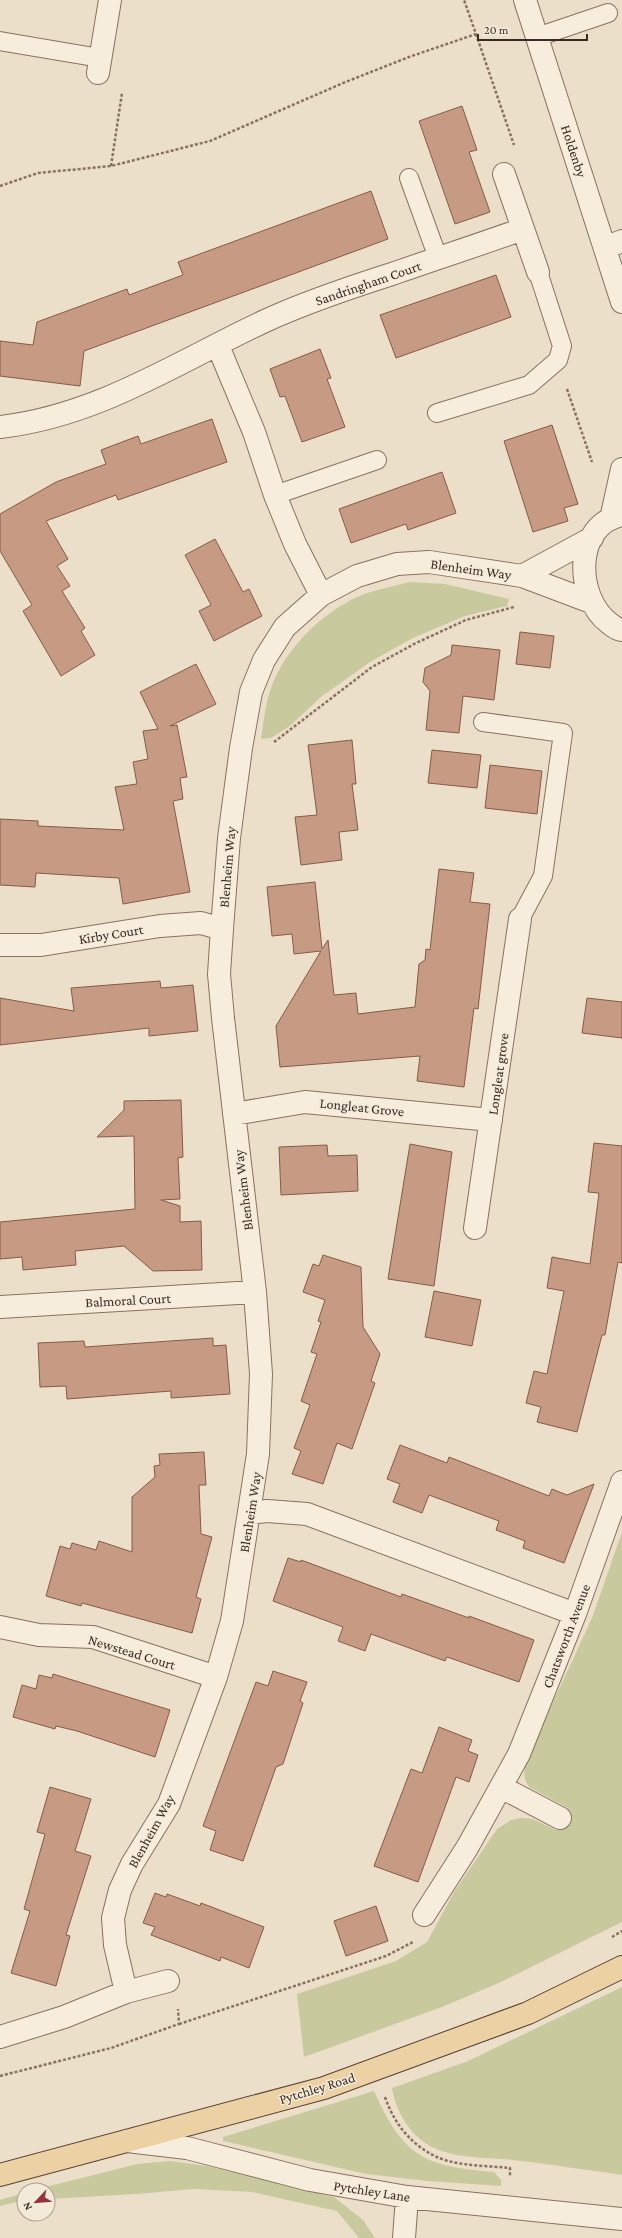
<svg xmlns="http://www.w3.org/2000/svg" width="622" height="2238" viewBox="0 0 622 2238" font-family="'Crimson Pro',serif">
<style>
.green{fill:#c8ca9e}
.building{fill:#c79a83;stroke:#855b47}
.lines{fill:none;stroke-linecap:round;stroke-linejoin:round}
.service-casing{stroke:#88725f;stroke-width:20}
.minor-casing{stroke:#88725f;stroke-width:24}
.primary-casing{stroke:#564133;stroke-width:24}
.path{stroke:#88725f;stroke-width:2.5;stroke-dasharray:3 2;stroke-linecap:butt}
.service{stroke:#f7eddd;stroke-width:18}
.minor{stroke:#f7eddd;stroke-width:22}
.primary{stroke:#ecd1a5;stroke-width:22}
.labels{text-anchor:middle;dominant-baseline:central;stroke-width:3;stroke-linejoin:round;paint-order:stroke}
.street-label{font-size:14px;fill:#392b22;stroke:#f4ead9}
</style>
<rect width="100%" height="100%" fill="#ecdfca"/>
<!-- green -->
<path class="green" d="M 410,582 L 445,584 L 509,599 L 507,606 L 465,616 L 413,638 L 370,662 L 321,697 L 290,726 L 271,738 L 261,739 C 263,727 264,714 267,702 C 276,660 312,621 349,601 C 367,591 390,587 410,582 Z
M 622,1532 L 622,1922 L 501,1982 L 442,2007 L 304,2057 L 297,1994 L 396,1961 L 427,1942 L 454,1892 L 497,1829 L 511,1820 L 521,1818 L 533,1819 L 556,1830 L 568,1808 L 529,1787 C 522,1778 524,1768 527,1758 L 592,1618 Z
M 622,1987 L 622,2175 C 586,2170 549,2164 513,2160 C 487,2157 458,2159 434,2148 C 411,2137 396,2113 392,2088 L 468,2061 Z
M 374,2091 C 404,2157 423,2166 494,2172 L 501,2180 L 501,2186 L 427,2181 L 366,2174 L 223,2141 L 223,2137 Z
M 170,2161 L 207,2166 L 334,2197 L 363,2220 L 375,2238 L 359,2238 L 337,2211 L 252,2192 L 194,2189 L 137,2194 L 48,2199 L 48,2190 L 34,2190 L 137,2164 Z
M 24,2193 L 24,2200 L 0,2206 L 0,2200 Z"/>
<!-- building -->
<path class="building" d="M 462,106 L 477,150 L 469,152 L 490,212 L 455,224 L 419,121 Z
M 371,191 L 388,239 L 84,351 L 80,386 L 0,376 L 0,341 L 33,345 L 37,322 L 127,289 L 129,295 L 183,275 L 178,262 Z
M 496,275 L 511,317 L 396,358 L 380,315 Z
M 320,349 L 331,378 L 327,379 L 345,427 L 302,442 L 285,396 L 280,397 L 270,369 Z
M 212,419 L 227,462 L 118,500 L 116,495 L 46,521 L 68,559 L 57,566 L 70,586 L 62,591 L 85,628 L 81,631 L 95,655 L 61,676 L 23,611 L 32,605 L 0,551 L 0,514 L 56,482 L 106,464 L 101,450 L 138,436 L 141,444 Z
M 552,425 L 578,504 L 564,508 L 568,521 L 533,532 L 504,441 Z
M 442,472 L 456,513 L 408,530 L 406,524 L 351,543 L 339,509 Z
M 215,539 L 243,592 L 249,589 L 262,616 L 214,641 L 199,611 L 211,605 L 185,555 Z
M 520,632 L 554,636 L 550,668 L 516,664 Z
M 452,645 L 500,650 L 494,700 L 463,696 L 459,733 L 426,730 L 430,691 L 423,682 L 425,668 L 451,655 Z
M 196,664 L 216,704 L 170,726 L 177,725 L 187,777 L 180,778 L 183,799 L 173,801 L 190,892 L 123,904 L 119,878 L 36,873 L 35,887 L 0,885 L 0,819 L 38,821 L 38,826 L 124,830 L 115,787 L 137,784 L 133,762 L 148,759 L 143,731 L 158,729 L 140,692 Z
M 352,740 L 356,784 L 352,784 L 358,830 L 339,832 L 342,860 L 301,865 L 295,817 L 317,815 L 308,745 Z
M 432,750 L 481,755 L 477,788 L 428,783 Z
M 490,765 L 542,771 L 537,814 L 485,808 Z
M 439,869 L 474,873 L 470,902 L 490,904 L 478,1009 L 474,1008 L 464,1087 L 417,1081 L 420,1056 L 280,1067 L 276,1026 L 321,951 L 294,954 L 292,934 L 272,936 L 267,887 L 315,882 L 322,949 L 328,940 L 334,995 L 356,993 L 358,1014 L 415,1007 L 419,964 L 425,960 L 426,949 L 430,950 Z
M 160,981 L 161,988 L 193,985 L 198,1031 L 149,1036 L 149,1028 L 0,1045 L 0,998 L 74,1011 L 71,988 Z
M 587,998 L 622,1002 L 622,1038 L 582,1033 Z
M 181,1100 L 183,1157 L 178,1158 L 180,1199 L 161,1200 L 180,1206 L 180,1222 L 201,1221 L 202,1270 L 153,1271 L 124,1246 L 75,1251 L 76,1265 L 23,1270 L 22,1257 L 0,1259 L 0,1222 L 135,1209 L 134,1136 L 97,1137 L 124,1110 L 124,1101 Z
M 594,1143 L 622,1146 L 622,1263 L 618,1262 L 605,1335 L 602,1335 L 577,1432 L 537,1422 L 541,1407 L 526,1403 L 534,1371 L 547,1374 L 564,1291 L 547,1288 L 552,1257 L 590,1264 L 599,1193 L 588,1192 Z
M 410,1144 L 452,1152 L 434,1286 L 388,1279 Z
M 327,1145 L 328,1156 L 357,1155 L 358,1191 L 281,1195 L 279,1147 Z
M 323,1255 L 361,1267 L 363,1327 L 380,1354 L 371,1381 L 375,1383 L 352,1449 L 337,1443 L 323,1484 L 292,1474 L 301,1451 L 294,1448 L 310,1405 L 301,1401 L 317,1354 L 311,1352 L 321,1322 L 318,1321 L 325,1300 L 303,1292 L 313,1264 L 319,1266 Z
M 434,1291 L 481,1300 L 472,1346 L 425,1337 Z
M 213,1338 L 213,1346 L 226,1345 L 230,1394 L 171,1398 L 171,1391 L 67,1399 L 66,1386 L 40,1387 L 38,1343 L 84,1341 L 85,1347 Z
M 400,1445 L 447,1463 L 449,1457 L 549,1496 L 552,1489 L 567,1495 L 594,1484 L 564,1563 L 523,1548 L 525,1541 L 496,1530 L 499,1521 L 429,1495 L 422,1513 L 393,1502 L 400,1484 L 387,1479 Z
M 204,1452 L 206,1485 L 199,1485 L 201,1534 L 212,1537 L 196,1597 L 201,1599 L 192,1633 L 82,1603 L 81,1606 L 46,1596 L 60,1546 L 70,1549 L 72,1543 L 96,1550 L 99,1541 L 132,1552 L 132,1497 L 155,1477 L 154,1466 L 160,1465 L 159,1454 Z
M 288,1558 L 301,1562 L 301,1560 L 401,1597 L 402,1594 L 469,1618 L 469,1616 L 534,1640 L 519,1682 L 447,1657 L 445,1661 L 371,1634 L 365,1651 L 338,1641 L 343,1627 L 273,1601 Z
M 273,1671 L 307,1682 L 300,1701 L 303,1703 L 283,1764 L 276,1767 L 243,1861 L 210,1850 L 216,1831 L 203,1826 L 256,1682 L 268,1686 Z
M 53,1674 L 170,1710 L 155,1757 L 77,1731 L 56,1726 L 55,1729 L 13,1717 L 22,1685 L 36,1689 L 39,1675 L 52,1678 Z
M 439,1727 L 472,1740 L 468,1751 L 478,1755 L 469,1782 L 456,1777 L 418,1882 L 374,1866 L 411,1769 L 422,1773 Z
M 50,1787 L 91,1799 L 75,1851 L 91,1856 L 66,1935 L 70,1936 L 56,1986 L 11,1973 L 30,1911 L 24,1909 L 45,1834 L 37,1832 Z
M 155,1893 L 166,1897 L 167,1894 L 200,1906 L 201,1903 L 264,1927 L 249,1968 L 221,1957 L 220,1961 L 151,1935 L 155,1927 L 143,1923 Z
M 376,1906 L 388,1941 L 346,1956 L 334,1921 Z"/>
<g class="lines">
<!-- service casing -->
<g class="service-casing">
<path id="service" d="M 537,37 L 608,13
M 0,41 L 100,58
M 409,178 L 438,258
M 437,413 L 529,385 L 558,360 L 562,346 L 538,272
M 275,495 L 377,460
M 483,722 L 563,733 L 543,876 L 520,919"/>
</g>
<!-- minor casing -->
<g class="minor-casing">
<path id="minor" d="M 525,0 L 622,302
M 98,73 L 110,0
M 504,174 L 538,272
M 605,248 L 622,241
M 218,346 L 254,432 L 275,495 L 295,544 L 321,595
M 0,427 C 98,416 177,362 265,321 C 306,302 351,287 395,273 C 438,258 481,244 523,229
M 622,515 C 573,525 575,597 609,623 C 613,626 617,630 622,630
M 611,519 L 622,469
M 522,576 L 592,538
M 0,945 L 41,945 L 160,926 L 201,923 L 222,929
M 234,1114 L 305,1102 L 491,1120
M 475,1228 L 520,919
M 0,1307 L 255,1292
M 250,1513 L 267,1511 L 307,1514 L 575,1614
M 0,1627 L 39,1635 L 93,1637 L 216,1677
M 501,1787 L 560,1818
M 424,1915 L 467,1848 L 519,1754 L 575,1614 L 622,1482
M 126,1992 L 115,1945 L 113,1918 L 120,1890 L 132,1864 L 169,1804 L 216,1677 L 232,1621 L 258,1454 L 261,1374 L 255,1292 L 223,1018 L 219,974 L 222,929 L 229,838 L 241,748 L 251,692 L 264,660 L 285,627 L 321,595 L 357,576 L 397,564 L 429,562 L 522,576 L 591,602
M 0,2037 L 64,2017 L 126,1992 L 168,1981
M 127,2141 L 187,2148 L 310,2180 L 407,2197 L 622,2219
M 404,2238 L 407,2197"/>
</g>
<!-- primary casing -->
<g class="primary-casing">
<path id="primary" d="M 0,2175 L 324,2088 L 528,2013 L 622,1967"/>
</g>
<!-- path -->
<path class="path" d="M 476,34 L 514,145
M 111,166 L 122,93
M 0,186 L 38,173 L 111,166 L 210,141 L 343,83 L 409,57 L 476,34 L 464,0
M 567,389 L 592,462
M 274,742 L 372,667 L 416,643 L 466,620 L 514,607
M 612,1937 L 622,1931
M 179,2024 L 386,1956 L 413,1942
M 0,2076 L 111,2048 L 179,2024 L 178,2009
M 385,2097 C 395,2127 417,2152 448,2161 C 467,2166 490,2166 510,2168 L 510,2177"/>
<!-- service -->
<use href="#service" class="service"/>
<!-- minor -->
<use href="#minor" class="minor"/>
<!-- primary -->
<use href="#primary" class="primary"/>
</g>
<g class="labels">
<!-- street labels -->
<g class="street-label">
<text transform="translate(574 151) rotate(72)">Holdenby</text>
<text transform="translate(368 283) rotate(-19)">Sandringham Court</text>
<text transform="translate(471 569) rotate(8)">Blenheim Way</text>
<text transform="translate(227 867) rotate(-85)">Blenheim Way</text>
<text transform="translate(111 934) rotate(-9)">Kirby Court</text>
<text transform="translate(498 1074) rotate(-82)">Longleat grove</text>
<text transform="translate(362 1107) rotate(6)">Longleat Grove</text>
<text transform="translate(243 1190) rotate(-97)">Blenheim Way</text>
<text transform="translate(128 1300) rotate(-3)">Balmoral Court</text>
<text transform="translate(250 1512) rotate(-81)">Blenheim Way</text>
<text transform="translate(566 1636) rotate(-69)">Chatsworth Avenue</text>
<text transform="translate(132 1652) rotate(17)">Newstead Court</text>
<text transform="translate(151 1831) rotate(-61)">Blenheim Way</text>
<text transform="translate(317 2088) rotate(-17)">Pytchley Road</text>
<text transform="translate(372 2191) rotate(9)">Pytchley Lane</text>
</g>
</g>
<!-- north arrow -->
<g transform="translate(36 2202) rotate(244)"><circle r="19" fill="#f4ead9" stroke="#a99e90"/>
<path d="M0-3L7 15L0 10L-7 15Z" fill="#93333b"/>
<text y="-6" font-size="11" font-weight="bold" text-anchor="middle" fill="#392b22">N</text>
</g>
<!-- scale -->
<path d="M478 34v6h109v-6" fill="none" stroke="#392b22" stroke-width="2"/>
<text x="484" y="34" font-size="12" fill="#392b22" stroke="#f4ead9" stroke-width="3" paint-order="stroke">20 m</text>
</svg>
